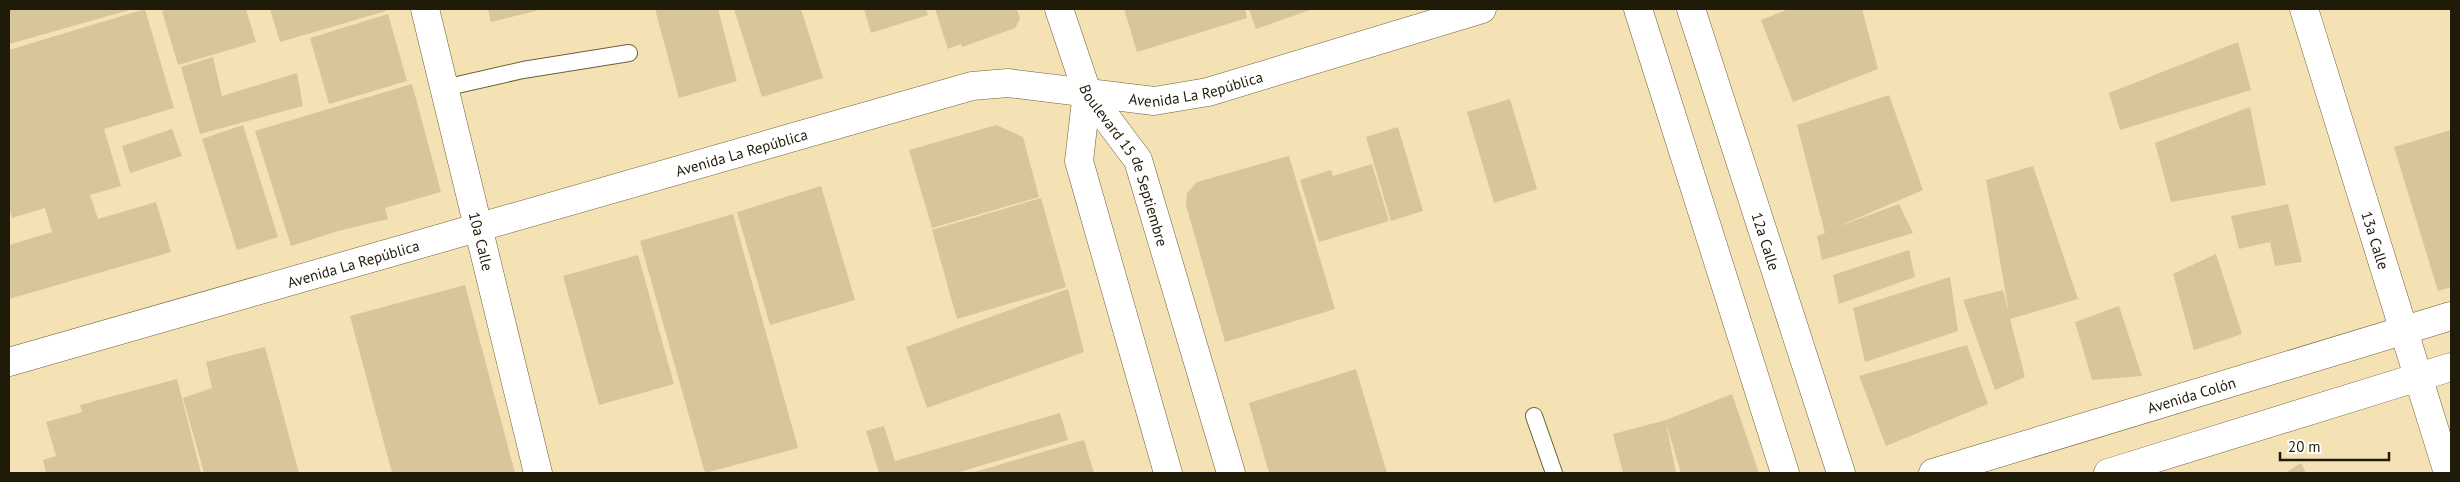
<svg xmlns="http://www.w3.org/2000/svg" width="2460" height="482" viewBox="0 0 2460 482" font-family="'PT Sans',sans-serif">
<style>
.building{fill:#d7c699}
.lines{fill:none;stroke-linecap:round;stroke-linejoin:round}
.lane-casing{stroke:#706037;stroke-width:18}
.street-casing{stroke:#706037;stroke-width:29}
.secondary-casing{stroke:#706037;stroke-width:29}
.lane{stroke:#fff;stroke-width:16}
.street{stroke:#fff;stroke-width:28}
.secondary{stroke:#fff;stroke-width:28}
.labels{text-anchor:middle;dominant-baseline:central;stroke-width:4;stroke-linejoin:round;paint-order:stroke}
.street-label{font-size:15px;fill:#201a09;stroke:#fff}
</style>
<rect width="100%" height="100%" fill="#f4e2b5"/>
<!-- building -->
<path class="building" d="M 9,9 L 133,9 L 9,44 Z
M 145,9 L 174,108 L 104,129 L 121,186 L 90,195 L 98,219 L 156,202 L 171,252 L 9,299 L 9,245 L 52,232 L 45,208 L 12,218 L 9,207 L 9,50 Z
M 170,9 L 246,9 L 256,42 L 178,65 L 162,11 Z
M 270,9 L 385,9 L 386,11 L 280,42 Z
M 488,9 L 543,9 L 491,22 Z
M 655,9 L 718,9 L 737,81 L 679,98 Z
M 734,9 L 801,9 L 823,78 L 762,97 Z
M 864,9 L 926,9 L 928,15 L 871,33 Z
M 935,9 L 1017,9 L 1020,19 L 1015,28 L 962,47 L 961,44 L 948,49 Z
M 1124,9 L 1245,9 L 1247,18 L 1137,52 Z
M 1249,9 L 1313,9 L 1256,29 Z
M 1789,9 L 1862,9 L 1878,69 L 1793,102 L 1761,20 Z
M 388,14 L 407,81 L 329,104 L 310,38 Z
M 2238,42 L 2251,90 L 2120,130 L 2109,93 Z
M 213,57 L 222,96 L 297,73 L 303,106 L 200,134 L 181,67 Z
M 412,84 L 441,192 L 385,208 L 388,219 L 338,231 L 291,246 L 255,131 Z
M 1889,95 L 1923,190 L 1837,227 L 1899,204 L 1913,233 L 1822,260 L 1817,236 L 1825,233 L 1797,125 Z
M 1510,99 L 1537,189 L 1494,203 L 1467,112 Z
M 2250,107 L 2266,185 L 2171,202 L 2155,143 Z
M 243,125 L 278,237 L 237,250 L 202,139 Z
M 996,125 L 1023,137 L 1039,197 L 932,228 L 909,150 Z
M 1398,127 L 1423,211 L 1391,221 L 1366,137 Z
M 172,129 L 182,156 L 130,173 L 122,146 Z
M 2451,130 L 2451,287 L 2438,291 L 2394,147 Z
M 1289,156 L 1335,309 L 1225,342 L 1186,205 L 1187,193 L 1197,182 Z
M 1372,164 L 1389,221 L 1319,242 L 1300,180 L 1331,170 L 1333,176 Z
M 2033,166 L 2078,299 L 2010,319 L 2025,377 L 1995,390 L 1963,300 L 2003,290 L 2009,313 L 1986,180 Z
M 821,186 L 855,300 L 770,325 L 737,212 Z
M 1041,198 L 1066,287 L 957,319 L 932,230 Z
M 2288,204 L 2302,262 L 2275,266 L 2270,242 L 2239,249 L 2231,216 Z
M 733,214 L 798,448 L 705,473 L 640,241 Z
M 1909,250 L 1915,277 L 1839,304 L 1833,275 Z
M 2216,254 L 2242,334 L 2194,350 L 2173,274 Z
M 638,255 L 674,384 L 599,405 L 563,276 Z
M 1950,277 L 1958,331 L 1865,362 L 1853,308 Z
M 465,285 L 515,473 L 392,473 L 350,316 Z
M 1068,289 L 1084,352 L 927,408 L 906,347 Z
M 2119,306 L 2142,376 L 2092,380 L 2075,322 Z
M 1967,345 L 1988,404 L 1886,446 L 1859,376 Z
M 265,347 L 299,473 L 204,473 L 183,398 L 212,388 L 206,362 Z
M 1356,369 L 1387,473 L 1269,473 L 1249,403 Z
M 177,379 L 201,473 L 46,473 L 43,460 L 56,456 L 46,422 L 82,412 L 80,405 Z
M 1732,394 L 1759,473 L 1681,473 L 1666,423 L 1676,473 L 1623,473 L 1613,434 L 1666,420 Z
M 1060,413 L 1068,440 L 956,473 L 879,473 L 866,431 L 884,426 L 895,461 Z
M 1084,440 L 1094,473 L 971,473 Z
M 2301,463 L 2306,473 L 2285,473 Z"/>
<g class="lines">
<!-- lane casing -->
<g class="lane-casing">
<path id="lane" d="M 444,88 L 523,70 L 629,53
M 1534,416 L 1554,473"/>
</g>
<!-- street casing -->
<g class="street-casing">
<g id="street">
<path id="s1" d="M 425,9 L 538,473"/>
<path d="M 1638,9 L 1785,473"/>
<path id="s2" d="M 1691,9 L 1841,473"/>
<path id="s3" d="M 9,362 L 972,86 L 1008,83 L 1154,101 L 1208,92 L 1482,9"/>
<path id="s4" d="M 1933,473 L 2451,316"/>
<path d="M 2108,473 L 2451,367"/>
</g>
</g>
<!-- secondary casing -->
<g class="secondary-casing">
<g id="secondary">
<path id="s5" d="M 1059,9 L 1087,92 L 1138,160 L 1231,473"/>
<path id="s6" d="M 2304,9 L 2448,473"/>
<path d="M 1087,92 L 1079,161 L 1168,473"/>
</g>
</g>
<!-- lane -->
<use href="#lane" class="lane"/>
<!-- street -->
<use href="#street" class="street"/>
<!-- secondary -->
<use href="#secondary" class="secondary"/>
</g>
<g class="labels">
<!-- street labels -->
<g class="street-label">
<text stroke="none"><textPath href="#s3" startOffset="1228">Avenida La República</textPath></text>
<text stroke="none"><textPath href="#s3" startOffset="762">Avenida La República</textPath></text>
<text stroke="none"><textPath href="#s5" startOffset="171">Boulevard 15 de Septiembre</textPath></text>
<text stroke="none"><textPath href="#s1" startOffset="239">10a Calle</textPath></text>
<text stroke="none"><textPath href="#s2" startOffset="244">12a Calle</textPath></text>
<text stroke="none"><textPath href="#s6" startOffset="242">13a Calle</textPath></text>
<text stroke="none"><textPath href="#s3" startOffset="358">Avenida La República</textPath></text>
<text stroke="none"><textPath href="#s4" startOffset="270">Avenida Colón</textPath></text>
</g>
</g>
<!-- border -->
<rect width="2460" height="482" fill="none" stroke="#201a09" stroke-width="20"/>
<!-- scale -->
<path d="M2280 452v8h109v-8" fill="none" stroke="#201a09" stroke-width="2.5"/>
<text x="2288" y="452" font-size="15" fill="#201a09" stroke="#ffffff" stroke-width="4" paint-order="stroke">20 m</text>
</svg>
